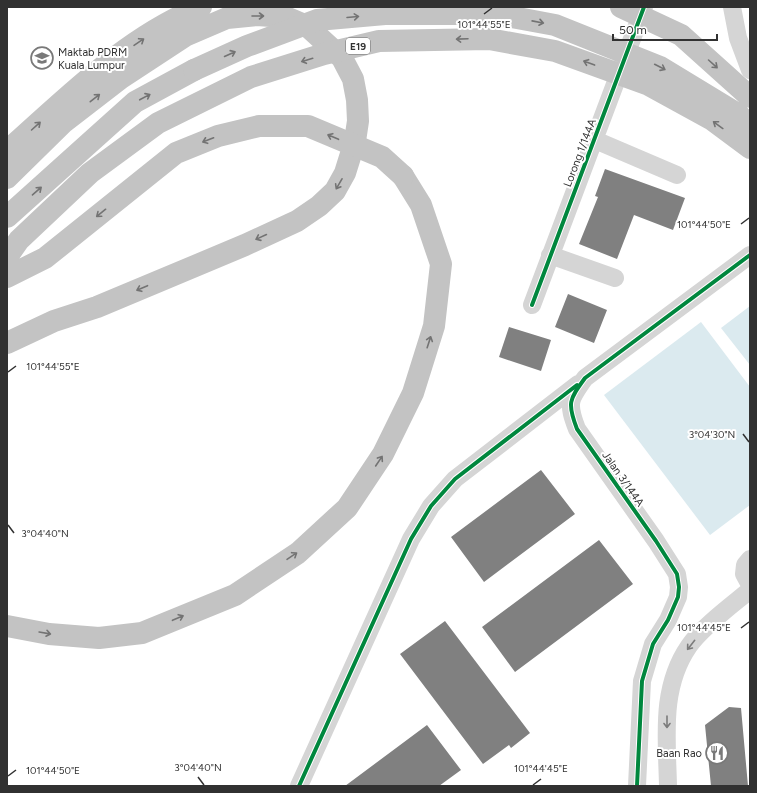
<svg xmlns="http://www.w3.org/2000/svg" width="757" height="793" viewBox="0 0 757 793" font-family="Figtree,sans-serif">
<style>
.water{fill:#dbeaef}
.building{fill:#808080}
.lines{fill:none;stroke-linecap:round;stroke-linejoin:round}
.minor{stroke:#d5d5d5;stroke-width:18}
.highway{stroke:#c3c3c3;stroke-width:22}
.highway-bridge{stroke:#c3c3c3;stroke-width:22}
.cycleway-casing{stroke:#fff;stroke-width:6}
.cycleway{stroke:#00873e;stroke-width:4}
.oneway{stroke:#737373}
.oneway2{stroke:#7b7b7b}
.ticks{fill:none;stroke:#313131;stroke-width:1.5}
.labels{text-anchor:middle;dominant-baseline:central;stroke-width:4;stroke-linejoin:round;paint-order:stroke}
.shield{fill:#fff;stroke:#6f6f6f;stroke-width:1}
.shield-label{font-size:10px;font-weight:bold;fill:#313131}
.poi-label{font-size:11px;fill:#313131;stroke:#fff;text-anchor:start}
.street-label{font-size:11px;fill:#313131;stroke:#fff}
.ticks-label{font-size:10px;text-anchor:middle;fill:#313131;stroke:#fff;stroke-width:4;stroke-linejoin:round;paint-order:stroke}
</style>
<rect width="100%" height="100%" fill="#fff"/>
<!-- water -->
<path class="water" d="M 750,306 L 750,365 L 721,328 Z
M 701,322 L 750,387 L 750,505 L 710,535 L 604,395 Z"/>
<!-- building -->
<path class="building" d="M 605,169 L 685,198 L 673,230 L 634,215 L 617,259 L 579,244 L 598,197 L 595,196 Z
M 568,294 L 607,310 L 594,343 L 555,327 Z
M 509,327 L 551,340 L 541,371 L 499,357 Z
M 541,470 L 575,514 L 484,582 L 451,537 Z
M 599,540 L 633,584 L 515,672 L 482,627 Z
M 445,621 L 530,733 L 511,748 L 509,745 L 483,764 L 400,654 Z
M 729,707 L 741,708 L 748,786 L 711,786 L 705,725 Z
M 427,725 L 461,770 L 439,786 L 345,786 Z"/>
<g class="lines">
<!-- minor -->
<path class="minor" d="M 732,7 L 738,38 L 750,70
M 595,140 L 677,175
M 550,255 L 615,278
M 532,305 L 644,7
M 750,559 L 745,565 L 744,574 L 750,585
M 299,786 L 411,539 L 431,506 L 455,479 L 578,384
M 637,786 L 642,681 L 653,644 L 668,620 L 678,597 L 679,587 L 677,574 L 656,541 L 577,429 C 567,403 569,400 585,378 L 750,255
M 668,786 C 667,738 660,688 689,646 C 701,628 732,605 750,590"/>
<!-- highway -->
<path class="highway" d="M 7,151 C 67,98 126,37 201,7
M 7,178 L 64,122 L 121,78 L 185,36 L 227,18 L 257,15 L 286,17 L 307,26 L 342,58 L 353,79 L 357,100 L 358,121 L 355,141 L 345,173 L 335,191 L 319,206 L 297,221 L 245,245 L 97,307 L 54,321 L 7,343
M 7,217 L 135,102 L 194,70
M 7,626 L 49,634 L 99,638 L 142,633 L 235,595 L 298,553 L 347,508 L 383,454 L 413,393 L 434,326 L 441,264 L 421,205 L 403,176"/>
<!-- highway-bridge -->
<path class="highway-bridge" d="M 621,7 L 681,35 L 750,97
M 194,70 L 247,46 L 317,20 L 385,14 L 496,14 L 555,25 L 660,67 L 739,115 L 750,126
M 7,257 L 19,240 L 90,173 L 158,123 L 251,77 L 324,54 L 379,41 L 489,39 L 555,51 L 649,85 L 711,119 L 750,148
M 7,277 L 45,258 L 176,153 L 218,136 L 259,126 L 308,126 L 382,157 L 403,176"/>
<!-- cycleway casing -->
<g class="cycleway-casing">
<path id="cycleway" d="M 532,305 L 644,7
M 299,786 L 411,539 L 431,506 L 455,479 L 577,385
M 637,786 L 642,681 L 653,644 L 668,620 L 678,597 L 679,587 L 677,574 L 656,541 L 577,429 C 567,403 569,400 585,378 L 750,255"/>
</g>
<!-- cycleway -->
<use href="#cycleway" class="cycleway"/>
</g>
<!-- one-way arrows -->
<defs><path id="oneway-shaft" d="M-6 0H5M1.5-3L5.5 0L1.5 3" fill="none" stroke-width="1.6" stroke-linecap="round" stroke-linejoin="round"/></defs>
<g class="oneway">
<use href="#oneway-shaft" transform="translate(258 16)"/>
<use href="#oneway-shaft" transform="translate(353 17) rotate(-5)"/>
<use href="#oneway-shaft" transform="translate(538 22) rotate(11)"/>
<use href="#oneway-shaft" transform="translate(462 39) rotate(178)"/>
<use href="#oneway-shaft" transform="translate(139 42) rotate(-34)"/>
<use href="#oneway-shaft" transform="translate(230 54) rotate(-24)"/>
<use href="#oneway-shaft" transform="translate(307 60) rotate(163)"/>
<use href="#oneway-shaft" transform="translate(589 63) rotate(-160)"/>
<use href="#oneway-shaft" transform="translate(713 64) rotate(42)"/>
<use href="#oneway-shaft" transform="translate(660 67) rotate(27)"/>
<use href="#oneway-shaft" transform="translate(145 97) rotate(-28)"/>
<use href="#oneway-shaft" transform="translate(95 98) rotate(-38)"/>
<use href="#oneway-shaft" transform="translate(718 125) rotate(-144)"/>
<use href="#oneway-shaft" transform="translate(36 126) rotate(-42)"/>
<use href="#oneway-shaft" transform="translate(333 137) rotate(-157)"/>
<use href="#oneway-shaft" transform="translate(208 140) rotate(159)"/>
<use href="#oneway-shaft" transform="translate(339 184) rotate(120)"/>
<use href="#oneway-shaft" transform="translate(37 191) rotate(-41)"/>
<use href="#oneway-shaft" transform="translate(101 213) rotate(141)"/>
<use href="#oneway-shaft" transform="translate(261 237) rotate(155)"/>
<use href="#oneway-shaft" transform="translate(142 288) rotate(157)"/>
<use href="#oneway-shaft" transform="translate(429 342) rotate(-72)"/>
<use href="#oneway-shaft" transform="translate(379 461) rotate(-56)"/>
<use href="#oneway-shaft" transform="translate(292 556) rotate(-34)"/>
<use href="#oneway-shaft" transform="translate(178 618) rotate(-23)"/>
<use href="#oneway-shaft" transform="translate(45 633) rotate(10)"/>
</g>
<g class="oneway2">
<use href="#oneway-shaft" transform="translate(691 645) rotate(128)"/>
<use href="#oneway-shaft" transform="translate(667 722) rotate(90)"/>
</g>
<!-- ticks -->
<path class="ticks" d="M 484,14 L 492,8M 741,224 L 749,218M 8,372 L 16,366M 743,434 L 749,442M 8,525 L 14,533M 741,628 L 749,622M 8,776 L 16,770M 198,777 L 204,785M 533,785 L 541,779"/>
<!-- icons -->
<defs>
<g id="university-ring" transform="scale(1.15)"><circle r="9.5" fill="#fff" stroke="#797979" stroke-width="1.5"/><path d="M0-5L7-2L0 1L-7-2ZM-4 1L0 2.5L4 1V4Q0 6-4 4Z" fill="#797979"/></g>
<g id="restaurant-ring" transform="scale(1.15)"><circle r="9.5" fill="#fff" stroke="#797979" stroke-width="1.5"/><path d="M-5-6h1v4h1v-4h1v4h1v-4h1v5L-1.5 .5V6h-2V.5L-5-1ZM5-6V6H3V1.5H1.5Q1.5-4 5-6Z" fill="#797979"/></g>
</defs>
<g fill-rule="evenodd">
<use href="#university-ring" x="42" y="58"/>
<use href="#restaurant-ring" x="717" y="753"/>
</g>
<g class="labels">
<!-- shield labels -->
<rect class="shield" x="346" y="38" width="24" height="16" rx="3"/>
<g class="shield-label">
<text x="358" y="46">E19</text>
</g>
<!-- poi labels -->
<g class="poi-label">
<text x="58" y="52">Maktab PDRM<tspan x="58" dy="13">Kuala Lumpur</tspan></text>
<text x="702" y="753" text-anchor="end">Baan Rao</text>
</g>
<!-- street labels -->
<g class="street-label">
<text transform="translate(580 153) rotate(-69)">Lorong 1/144A</text>
<text transform="translate(623 479) rotate(55)">Jalan 3/144A</text>
</g>
</g>
<g class="ticks-label">
<text x="484" y="28">101°44'55"E</text>
<text x="704" y="228">101°44'50"E</text>
<text x="53" y="370">101°44'55"E</text>
<text x="712" y="438">3°04'30"N</text>
<text x="45" y="537">3°04'40"N</text>
<text x="704" y="631">101°44'45"E</text>
<text x="198" y="771">3°04'40"N</text>
<text x="541" y="772">101°44'45"E</text>
<text x="53" y="774">101°44'50"E</text>
</g>
<!-- border -->
<rect width="757" height="793" fill="none" stroke="#313131" stroke-width="16"/>
<!-- scale -->
<path d="M613 34v6h104v-6" fill="none" stroke="#313131" stroke-width="2"/>
<text x="619" y="34" font-size="12" fill="#313131" stroke="#ffffff" stroke-width="3" paint-order="stroke">50 m</text>
</svg>
